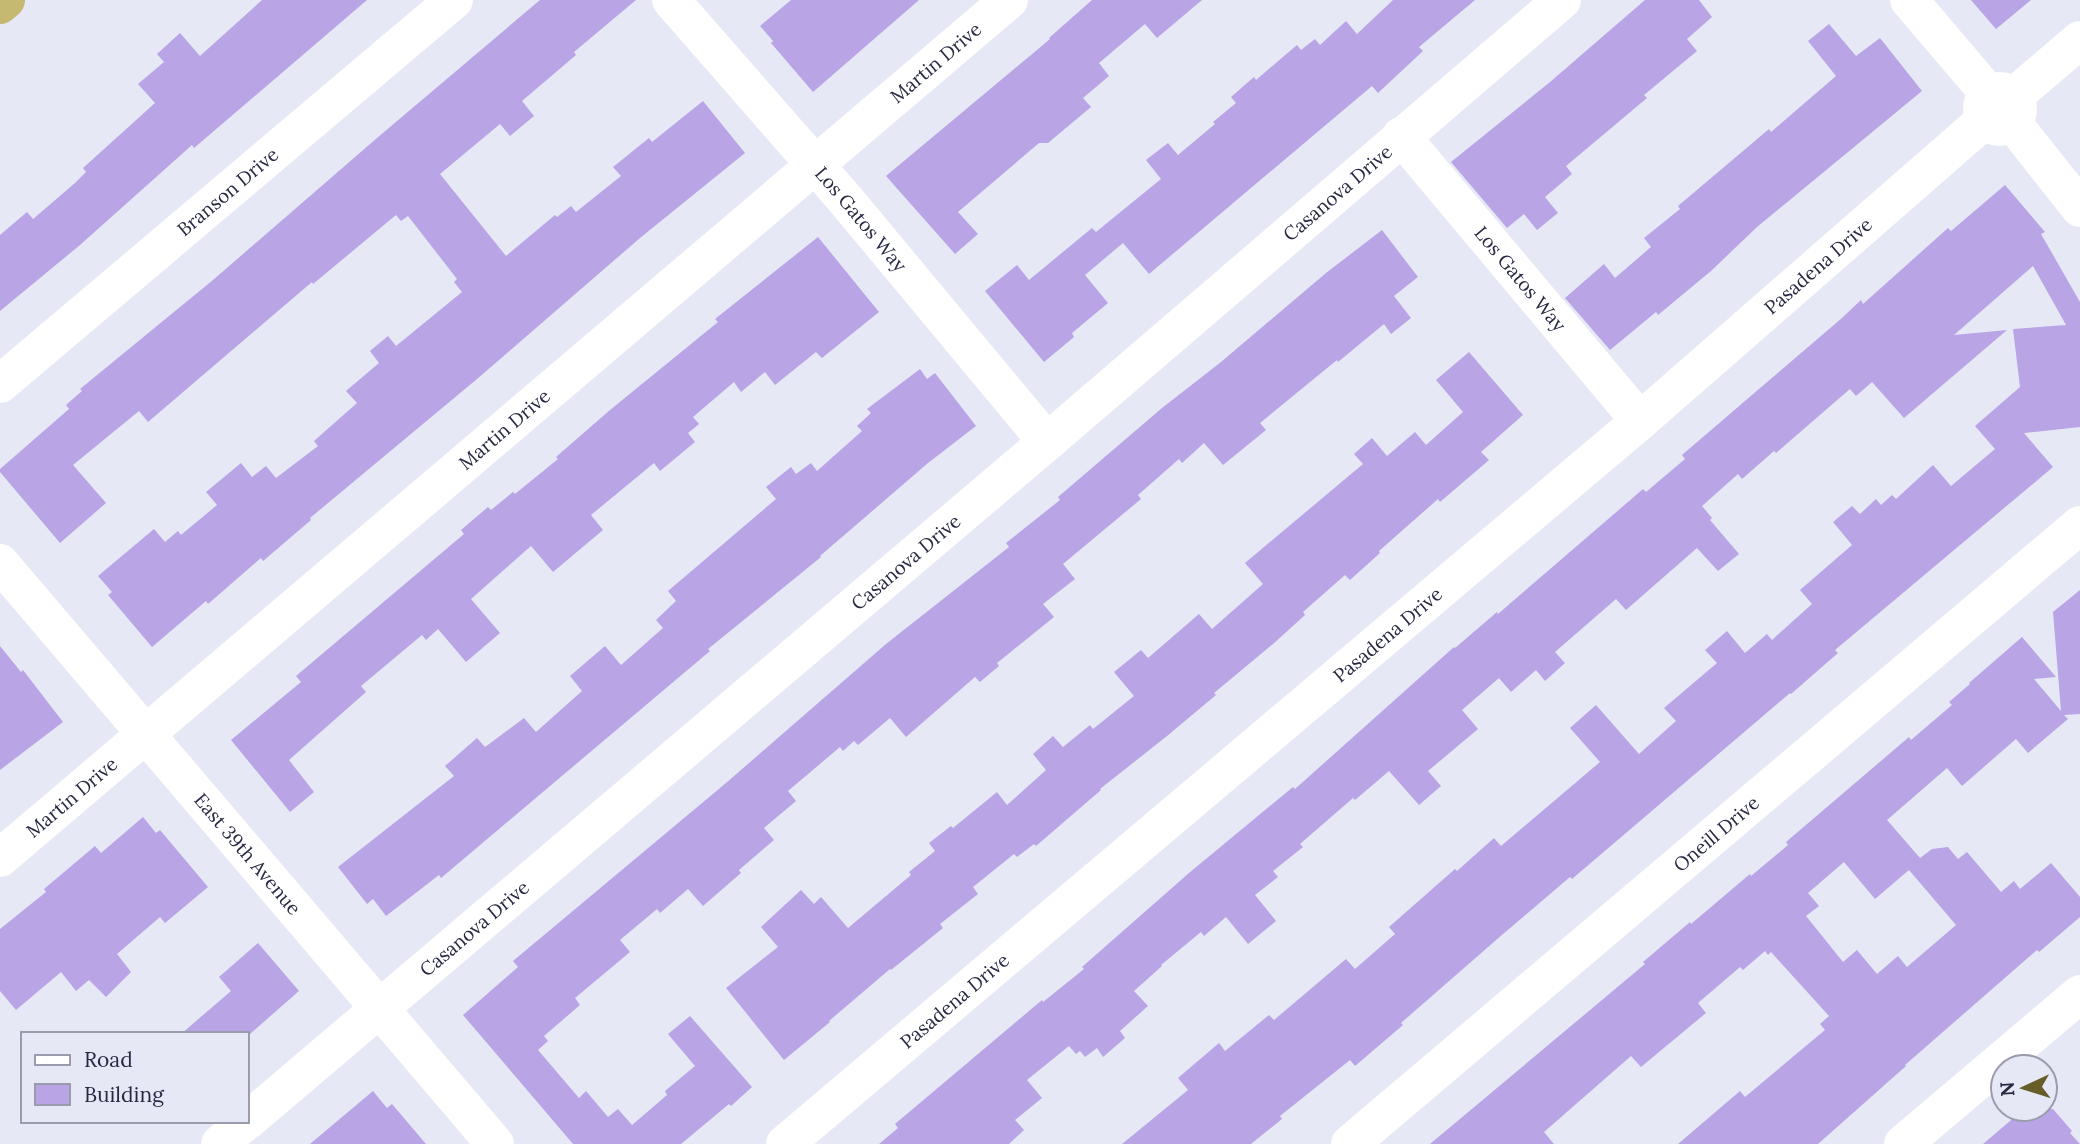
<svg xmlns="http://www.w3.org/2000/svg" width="2080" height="1144" viewBox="0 0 2080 1144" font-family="Lora,serif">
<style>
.building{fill:#b9a4e5;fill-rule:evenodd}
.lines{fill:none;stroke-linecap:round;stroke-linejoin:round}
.minor{stroke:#fff;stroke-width:38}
.highway{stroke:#c5b871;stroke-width:38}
.labels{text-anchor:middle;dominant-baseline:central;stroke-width:5;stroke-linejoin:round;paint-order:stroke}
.street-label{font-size:19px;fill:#272943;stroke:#e6e8f6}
</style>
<rect width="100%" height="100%" fill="#e6e8f6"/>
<!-- building -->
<path class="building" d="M 262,0 L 367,0 L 194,148 L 192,145 L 80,245 L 0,311 L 0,235 L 27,212 L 33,219 L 75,183 L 86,172 L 83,168 L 155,103 L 138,84 L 164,62 L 157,54 L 180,33 L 200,56 Z
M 540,0 L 636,0 L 574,52 L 576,55 L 522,101 L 534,116 L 510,136 L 500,124 L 440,174 L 506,256 L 555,215 L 557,217 L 571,206 L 576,212 L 621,176 L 613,167 L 649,138 L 652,142 L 703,101 L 745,153 L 640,238 L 477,379 L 310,518 L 311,520 L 263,561 L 261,558 L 208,604 L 206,601 L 152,647 L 108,595 L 112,592 L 98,576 L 154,529 L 165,542 L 178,531 L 181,535 L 217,505 L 206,492 L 241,463 L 252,477 L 266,466 L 276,478 L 318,446 L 314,441 L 357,403 L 346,391 L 379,363 L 370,351 L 388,336 L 396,346 L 462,292 L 454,282 L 457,279 L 408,216 L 401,221 L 396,215 L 313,284 L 312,282 L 148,422 L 139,411 L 73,465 L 106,503 L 60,543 L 0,472 L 0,469 L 69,409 L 66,405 L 82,391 L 80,389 L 213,280 L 377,138 Z
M 791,0 L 919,0 L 813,92 L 771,43 L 773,41 L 760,26 Z
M 1092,0 L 1202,0 L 1157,38 L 1145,24 L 1099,63 L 1109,76 L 1083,98 L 1091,107 L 1048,143 L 1039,143 L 958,212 L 978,234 L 955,254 L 886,176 L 1050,39 L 1049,38 Z
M 1393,0 L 1475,0 L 1419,47 L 1423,51 L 1378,93 L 1372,86 L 1149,274 L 1123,243 L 1085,275 L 1108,303 L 1072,333 L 1074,337 L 1044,362 L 985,291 L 1017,265 L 1029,280 L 1092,228 L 1096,232 L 1161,179 L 1146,160 L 1168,143 L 1178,155 L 1215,124 L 1213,122 L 1236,103 L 1231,97 L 1254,77 L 1256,80 L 1297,45 L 1301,50 L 1315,39 L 1320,45 L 1346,21 L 1357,34 Z
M 1645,0 L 1699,0 L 1712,17 L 1687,39 L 1697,51 L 1644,95 L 1647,98 L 1566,166 L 1572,174 L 1545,197 L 1558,213 L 1537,230 L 1524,214 L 1507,228 L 1451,162 L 1550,82 Z
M 1971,0 L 2031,0 L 1996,29 Z
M 1829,24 L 1856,56 L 1880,38 L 1922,91 L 1757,227 L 1711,271 L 1658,315 L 1656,312 L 1610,350 L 1565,298 L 1604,264 L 1615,278 L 1651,247 L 1644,238 L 1680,209 L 1678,206 L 1769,129 L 1771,132 L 1836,76 L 1808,41 Z
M 2005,185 L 2045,232 L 2041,234 L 2080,302 L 2080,427 L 2024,433 L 2053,467 L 1835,650 L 1838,653 L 1791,694 L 1790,693 L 1572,879 L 1570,877 L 1503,934 L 1401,1023 L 1403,1025 L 1355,1066 L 1350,1060 L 1280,1116 L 1282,1119 L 1251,1144 L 1122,1144 L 1188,1090 L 1178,1078 L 1219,1043 L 1225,1051 L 1269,1015 L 1274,1020 L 1346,959 L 1355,969 L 1395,934 L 1389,927 L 1455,869 L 1457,871 L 1494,838 L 1501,846 L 1600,762 L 1570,728 L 1596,705 L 1639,754 L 1676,721 L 1664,708 L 1717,663 L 1705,650 L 1727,631 L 1745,653 L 1767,634 L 1772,640 L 1812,604 L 1800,590 L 1852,545 L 1833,522 L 1852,506 L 1860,514 L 1876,499 L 1881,505 L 1892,495 L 1896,499 L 1933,465 L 1951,486 L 1995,449 L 1975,426 L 2020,387 L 2013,329 L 2066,325 L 2033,266 L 1954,335 L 2007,330 L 1904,418 L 1872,382 L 1856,396 L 1850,389 L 1776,453 L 1774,451 L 1742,479 L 1738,474 L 1702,506 L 1712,518 L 1710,520 L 1739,554 L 1718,571 L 1697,548 L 1626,610 L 1616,599 L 1555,652 L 1565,663 L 1545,681 L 1536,670 L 1511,692 L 1499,678 L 1462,710 L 1478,729 L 1428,771 L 1441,786 L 1419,805 L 1389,771 L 1355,800 L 1353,798 L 1300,844 L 1303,847 L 1273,871 L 1278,877 L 1255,895 L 1276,921 L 1248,944 L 1226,917 L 1204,936 L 1201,932 L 1161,965 L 1162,966 L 1134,991 L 1148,1006 L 1120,1031 L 1125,1038 L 1103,1057 L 1097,1048 L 1085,1057 L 1080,1051 L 1076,1054 L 1069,1046 L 1027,1080 L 1042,1098 L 1015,1120 L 1024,1130 L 1009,1144 L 879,1144 L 898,1128 L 895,1124 L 1042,1000 L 1043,1002 L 1084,969 L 1082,967 L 1189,873 L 1293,787 L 1295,789 L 1454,647 L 1455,648 L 1497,612 L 1498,614 L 1643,489 L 1646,492 L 1685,459 L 1682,455 L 1842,318 L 1861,300 L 1863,304 L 1948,228 L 1951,231 Z
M 1382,230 L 1418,277 L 1394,296 L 1411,318 L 1391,334 L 1384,324 L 1338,362 L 1337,360 L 1260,423 L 1266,430 L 1223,465 L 1204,443 L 1182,463 L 1179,459 L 1138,495 L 1141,499 L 1063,564 L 1075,579 L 1043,604 L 1054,617 L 997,663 L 999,666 L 980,682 L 975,677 L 906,737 L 890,718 L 858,745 L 854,741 L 843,751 L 840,747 L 788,791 L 796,801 L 764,828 L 774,840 L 739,870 L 741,873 L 703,906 L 688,889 L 660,913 L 657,909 L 620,940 L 630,952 L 575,998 L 580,1005 L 544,1036 L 548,1041 L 538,1050 L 579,1098 L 586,1091 L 608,1117 L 618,1109 L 632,1125 L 667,1095 L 665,1091 L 695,1066 L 668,1034 L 690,1016 L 752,1087 L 731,1106 L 729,1104 L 681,1144 L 573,1144 L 463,1015 L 518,967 L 513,961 L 726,783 L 886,644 L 1009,547 L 1006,543 L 1060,500 L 1058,497 L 1162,408 L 1221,362 L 1326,273 Z
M 818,237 L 879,312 L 822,358 L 816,352 L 775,385 L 765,372 L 741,392 L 734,382 L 693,417 L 699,424 L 688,433 L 695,442 L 660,471 L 654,463 L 591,515 L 603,530 L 553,572 L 531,546 L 471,599 L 500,633 L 466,662 L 438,629 L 426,640 L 422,635 L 361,686 L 366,692 L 289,760 L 314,792 L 290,812 L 231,740 L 301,682 L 296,676 L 464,534 L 461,530 L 488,507 L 491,510 L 513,492 L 515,494 L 558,459 L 556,457 L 610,410 L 718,322 L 715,319 Z
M 1469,352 L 1523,415 L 1481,452 L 1489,460 L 1440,502 L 1438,499 L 1379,551 L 1380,553 L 1350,580 L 1345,575 L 1303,612 L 1305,615 L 1273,644 L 1214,693 L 1216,695 L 1167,736 L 1100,789 L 1101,790 L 1036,846 L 1034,844 L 1017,857 L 1014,854 L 973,887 L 978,894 L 940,924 L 943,928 L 891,970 L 890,969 L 829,1021 L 830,1022 L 784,1060 L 726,988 L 778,947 L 761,927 L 801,890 L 814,904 L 821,897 L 848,928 L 911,875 L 909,872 L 935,851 L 929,843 L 951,826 L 953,828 L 997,792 L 1007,805 L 1046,770 L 1033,754 L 1053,736 L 1063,747 L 1090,725 L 1093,729 L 1134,696 L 1114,672 L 1141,650 L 1148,658 L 1199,614 L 1212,629 L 1263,584 L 1245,563 L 1363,464 L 1354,454 L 1372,438 L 1387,456 L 1415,432 L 1426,445 L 1463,412 L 1436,380 Z
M 920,369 L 927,379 L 935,373 L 976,426 L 928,463 L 820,556 L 821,557 L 708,649 L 710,651 L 441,878 L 439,875 L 386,916 L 373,899 L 367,904 L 338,867 L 454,776 L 445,766 L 477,738 L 485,747 L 524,718 L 536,732 L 582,691 L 570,676 L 605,646 L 621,665 L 663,628 L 656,620 L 676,601 L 668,591 L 776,499 L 766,487 L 791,467 L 796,474 L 811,463 L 817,471 L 862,431 L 857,426 L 871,413 L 867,409 Z
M 2080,590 L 2080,714 L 2064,715 L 2068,719 L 2028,753 L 2016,739 L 1962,786 L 1947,768 L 1887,820 L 1920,858 L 1932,849 L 1948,847 L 1958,859 L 1967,852 L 2001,892 L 2014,881 L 2020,889 L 2051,863 L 2080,897 L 2080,917 L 2039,952 L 2037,950 L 1905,1065 L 1906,1066 L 1818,1144 L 1678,1144 L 1740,1091 L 1745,1097 L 1825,1030 L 1820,1024 L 1829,1016 L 1771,952 L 1768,955 L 1765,951 L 1743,970 L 1740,967 L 1698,1003 L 1706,1013 L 1641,1067 L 1631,1056 L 1544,1132 L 1554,1144 L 1430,1144 L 1645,964 L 1643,962 L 1690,922 L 1691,924 L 1750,874 L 1751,876 L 1788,845 L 1786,842 L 1909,737 L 1911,740 L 1952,705 L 1949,702 L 1970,684 L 1969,683 L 2022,637 L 2056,677 L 2034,679 L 2061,711 L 2053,612 ZM 1844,862 L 1875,899 L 1909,870 L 1956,925 L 1907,967 L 1898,956 L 1877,974 L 1857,950 L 1843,962 L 1806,916 L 1819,906 L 1808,893 Z
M 0,646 L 21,672 L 23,670 L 63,722 L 0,770 Z
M 143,817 L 156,833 L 160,830 L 208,887 L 165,923 L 160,917 L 117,954 L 131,972 L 106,997 L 89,980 L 76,991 L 61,972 L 16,1010 L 0,991 L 0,929 L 46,892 L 44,889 L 95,846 L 101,853 Z
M 258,943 L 299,991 L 250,1034 L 181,1034 L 231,991 L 219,977 Z
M 373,1091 L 387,1108 L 392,1104 L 426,1144 L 310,1144 Z
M 2024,1109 L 2053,1109 L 2072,1131 L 2070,1133 L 2080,1144 L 1983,1144 Z"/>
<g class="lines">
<!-- minor -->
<g class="minor">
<path id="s1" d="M 671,0 L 844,198 L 1047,442"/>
<path d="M 1909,0 L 1989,94"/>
<circle cx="2000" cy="109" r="18"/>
<path d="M 2013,97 L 2080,40"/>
<path d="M 2012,122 L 2080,208"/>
<path id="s2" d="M 1401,136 L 1640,421"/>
<path id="s3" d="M 0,384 L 454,0"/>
<path id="s4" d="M 0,563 L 495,1144"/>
<path id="s5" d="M 0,858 L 1009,0"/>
<path id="s6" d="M 247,1121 L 1047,442 L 1562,0"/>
<path d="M 220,1144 L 246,1121"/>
<path id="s7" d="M 785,1144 L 1640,421 L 1986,119"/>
<path id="s8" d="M 1350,1144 L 2080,525"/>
<path d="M 1903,1144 L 2080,994"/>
</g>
<!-- highway -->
<path class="highway" d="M 0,5 L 6,0"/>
</g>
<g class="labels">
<!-- street labels -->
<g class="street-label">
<text stroke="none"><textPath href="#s5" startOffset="1228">Martin Drive</textPath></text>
<text stroke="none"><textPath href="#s3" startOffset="298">Branson Drive</textPath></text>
<text stroke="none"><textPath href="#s6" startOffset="1432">Casanova Drive</textPath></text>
<text stroke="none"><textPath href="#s1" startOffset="290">Los Gatos Way</textPath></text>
<text stroke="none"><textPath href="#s7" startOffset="1356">Pasadena Drive</textPath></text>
<text stroke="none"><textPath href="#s2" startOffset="186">Los Gatos Way</textPath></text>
<text stroke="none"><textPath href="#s5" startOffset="662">Martin Drive</textPath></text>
<text stroke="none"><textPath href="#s6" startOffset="864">Casanova Drive</textPath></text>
<text stroke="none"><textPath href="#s7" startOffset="789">Pasadena Drive</textPath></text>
<text stroke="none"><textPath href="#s5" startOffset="94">Martin Drive</textPath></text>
<text stroke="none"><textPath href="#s8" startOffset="480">Oneill Drive</textPath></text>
<text stroke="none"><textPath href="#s4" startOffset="382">East 39th Avenue</textPath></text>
<text stroke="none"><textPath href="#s6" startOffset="298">Casanova Drive</textPath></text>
<text stroke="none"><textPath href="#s7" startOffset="222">Pasadena Drive</textPath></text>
</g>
</g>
<!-- legend -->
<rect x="21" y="1032" width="228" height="91" fill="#e6e8f6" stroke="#9a9cae" stroke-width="2"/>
<rect x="35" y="1055" width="35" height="10" fill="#ffffff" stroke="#9a9cae" stroke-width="2"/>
<text x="84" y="1067" font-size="21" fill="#272943">Road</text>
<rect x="35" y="1084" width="35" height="21" fill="#b9a4e5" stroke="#9a9cae" stroke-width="2"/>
<text x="84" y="1102" font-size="21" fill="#272943">Building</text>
<!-- north arrow -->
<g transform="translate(2024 1088) rotate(266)"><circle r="33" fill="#e6e8f6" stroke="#9a9cae" stroke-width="2"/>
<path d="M0-5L12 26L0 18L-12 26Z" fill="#665d29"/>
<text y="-10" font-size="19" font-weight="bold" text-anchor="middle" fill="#272943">N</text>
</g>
</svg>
